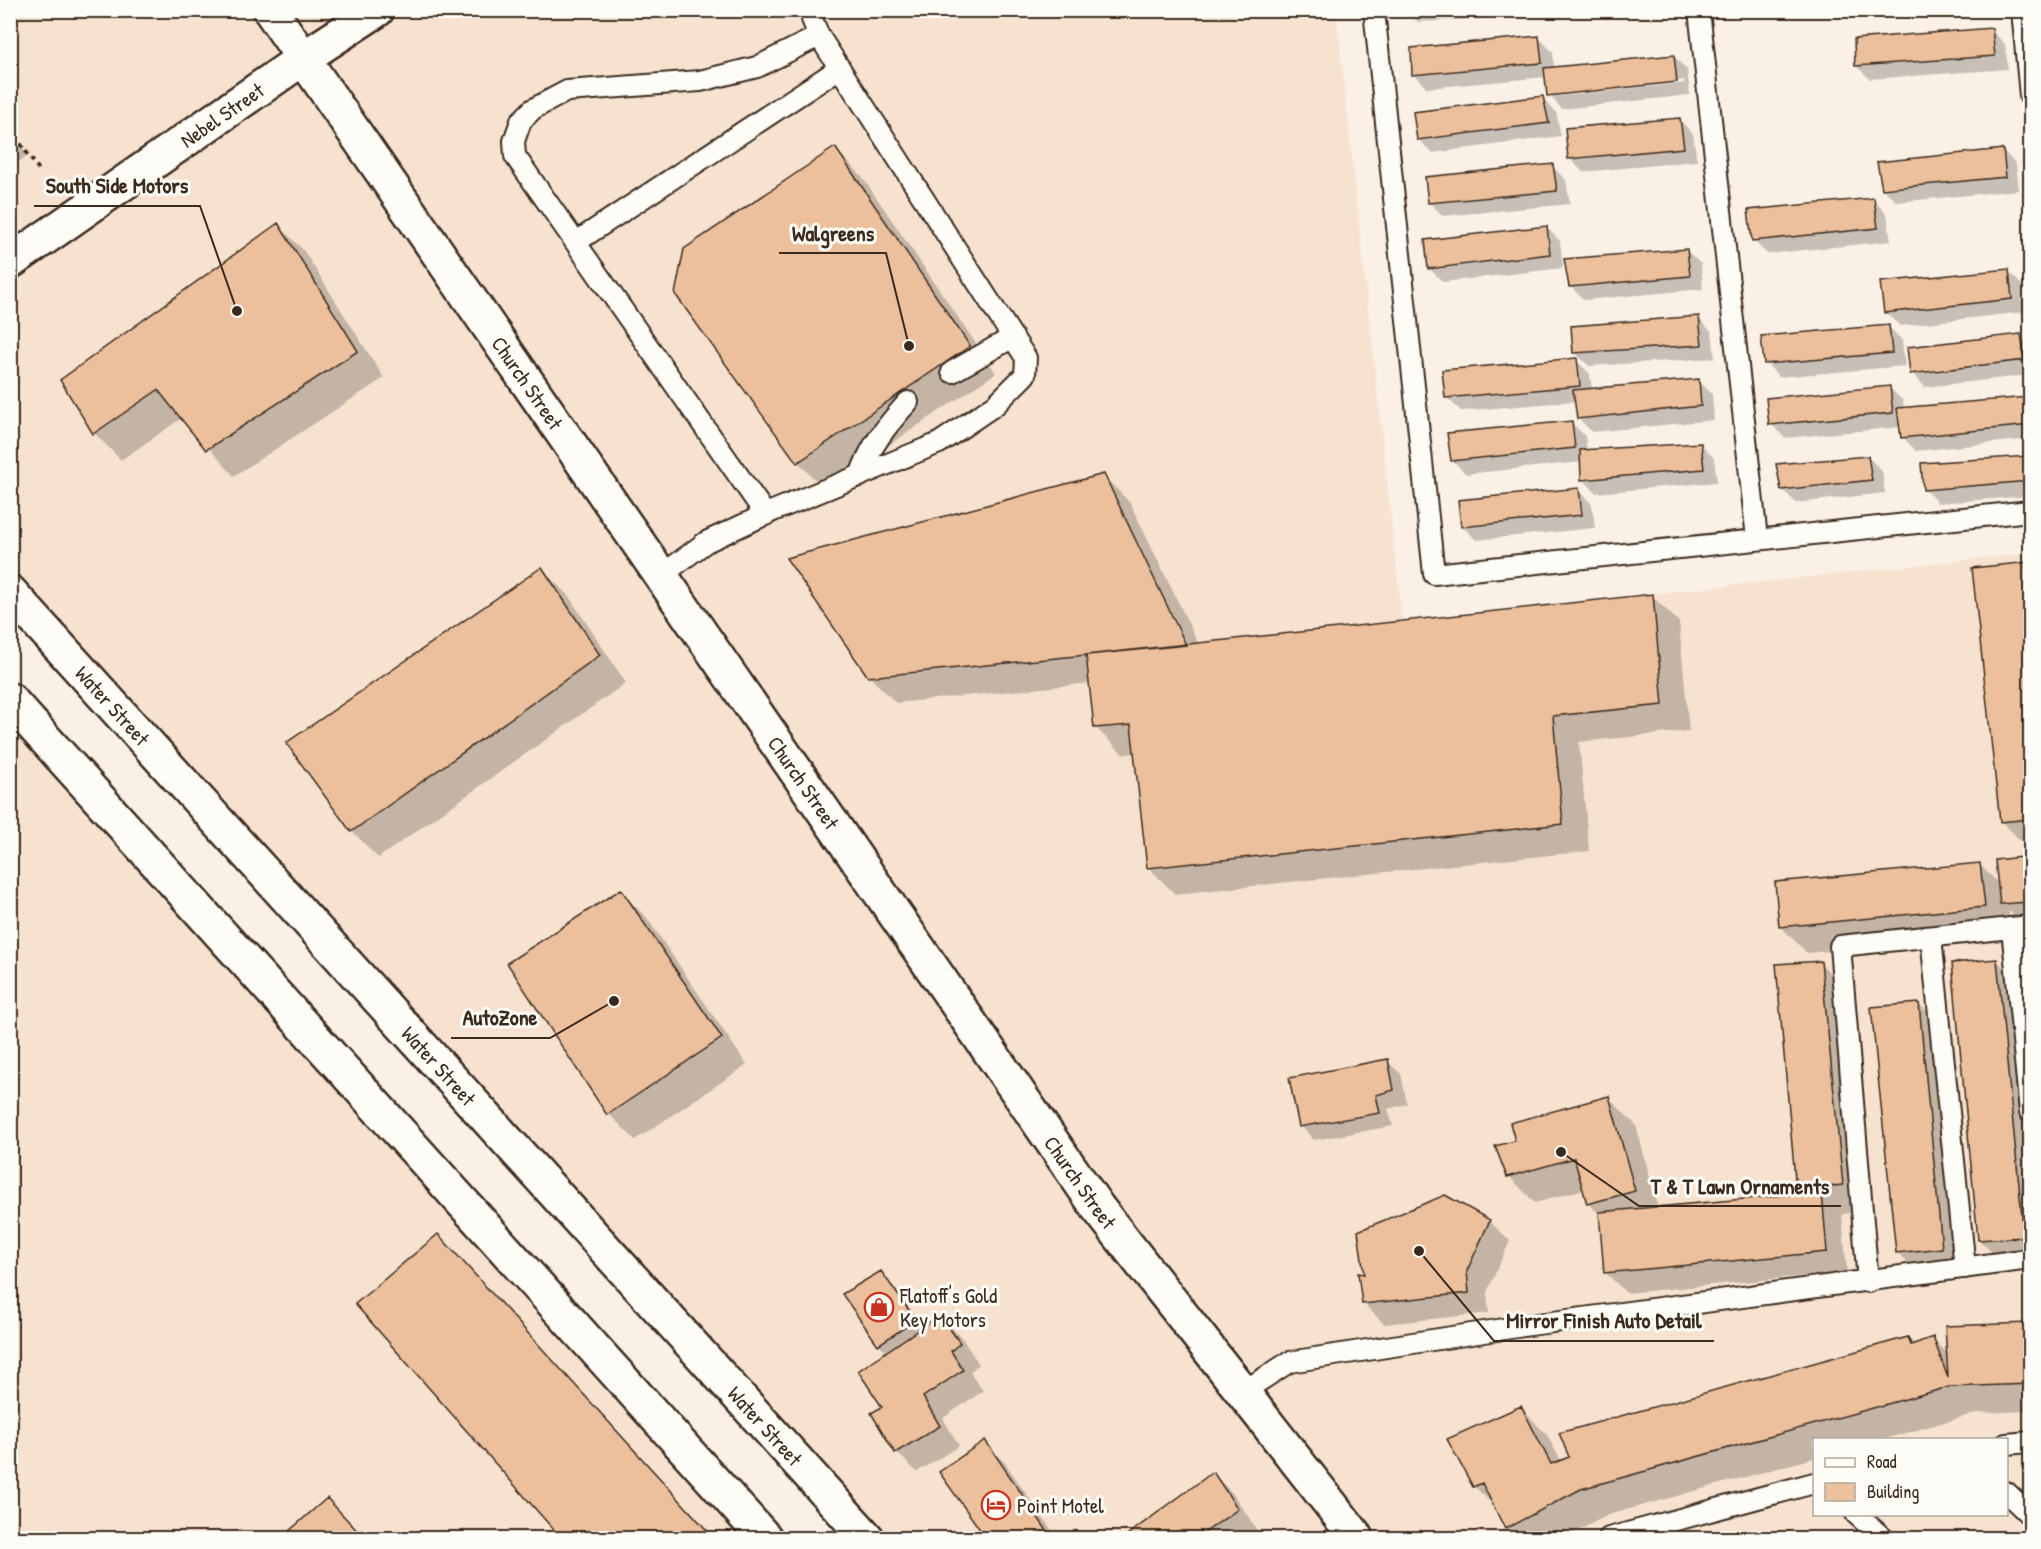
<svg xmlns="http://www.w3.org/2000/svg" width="2041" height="1549" viewBox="0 0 2041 1549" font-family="'Patrick Hand',sans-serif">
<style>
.built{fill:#f6e2cf;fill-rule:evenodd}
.shadow{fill:#0003;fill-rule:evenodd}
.building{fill:#ecc09c;stroke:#3b2a1e;stroke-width:1.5}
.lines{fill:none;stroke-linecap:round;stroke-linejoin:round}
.service-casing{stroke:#3b2a1e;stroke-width:24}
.minor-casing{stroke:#3b2a1e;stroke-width:38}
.tertiary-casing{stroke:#3b2a1e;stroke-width:38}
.secondary-casing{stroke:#3b2a1e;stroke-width:38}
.path{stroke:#3b2a1e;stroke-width:4;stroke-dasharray:4.5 4.5;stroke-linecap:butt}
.service{stroke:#fdfcf7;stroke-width:20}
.minor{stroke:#fdfcf7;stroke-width:33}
.tertiary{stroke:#fdfcf7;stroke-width:33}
.secondary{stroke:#fdfcf7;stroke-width:33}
.labels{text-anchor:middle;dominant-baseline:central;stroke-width:6;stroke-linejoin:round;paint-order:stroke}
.street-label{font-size:21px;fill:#3b2a1e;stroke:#fdfcf7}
.poi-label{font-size:21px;fill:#3b2a1e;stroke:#fdfcf7;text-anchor:start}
.leader{fill:none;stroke:#3b2a1e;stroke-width:2}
.callout-dot{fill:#3b2a1e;stroke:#fdfcf7;stroke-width:2}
.callout-label{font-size:22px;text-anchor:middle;font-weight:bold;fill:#3b2a1e;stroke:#fdfcf7;stroke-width:6;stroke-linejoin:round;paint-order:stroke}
</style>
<rect width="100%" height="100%" fill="#faf0e5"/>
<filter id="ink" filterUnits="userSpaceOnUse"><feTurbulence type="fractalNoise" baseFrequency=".0167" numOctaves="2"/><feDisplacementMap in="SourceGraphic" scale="12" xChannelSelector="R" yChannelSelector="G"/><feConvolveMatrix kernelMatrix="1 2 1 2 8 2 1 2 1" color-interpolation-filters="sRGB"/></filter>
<g filter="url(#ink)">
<!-- built -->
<path class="built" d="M 10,11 L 1336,11 L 1402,621 L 2030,553 L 2030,1538 L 867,1538 L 11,592 ZM 1814,1440 L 2006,1440 L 2006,1514 L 1814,1514 Z
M 11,700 L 765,1538 L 11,1538 Z"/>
<!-- shadow -->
<path class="shadow" d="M 1406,10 L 1547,10 L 1548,14 L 1418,22 Z
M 1884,10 L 1934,10 L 1889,15 Z
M 1991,30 L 2005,44 L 2008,69 L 1870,79 L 1856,66 Z
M 1539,38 L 1553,52 L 1554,69 L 1674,56 L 1687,70 L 1690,95 L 1562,109 L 1549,95 L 1546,77 L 1427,88 L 1414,75 ZM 1684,80 L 1685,83 L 1558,96 L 1558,93 Z
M 1542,98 L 1556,112 L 1561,136 L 1432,153 L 1418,139 Z
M 1680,120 L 1693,134 L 1697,161 L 1583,172 L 1569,158 Z
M 10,131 L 28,156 L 10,167 Z
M 835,149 L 861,175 L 996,373 L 824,489 L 798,462 Z
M 2002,150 L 2016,164 L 2019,190 L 1897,202 L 1883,189 Z
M 1552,166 L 1566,180 L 1570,204 L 1443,216 L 1429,202 Z
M 1874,200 L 1887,214 L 1891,241 L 1767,254 L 1753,240 Z
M 278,225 L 304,251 L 384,378 L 234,476 L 182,418 L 121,460 L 94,433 Z
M 1546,227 L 1560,241 L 1563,268 L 1443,282 L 1430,269 Z
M 1687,251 L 1701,264 L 1703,289 L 1584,300 L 1570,286 Z
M 2008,271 L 2022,285 L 2025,312 L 1900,326 L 1886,312 Z
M 1698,318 L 1712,332 L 1715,358 L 1589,366 L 1575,353 Z
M 1888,326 L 1902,340 L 1905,366 L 1779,377 L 1766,363 Z
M 2020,336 L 2030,346 L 2030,375 L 1925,387 L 1912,373 Z
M 1576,360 L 1590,374 L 1592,390 L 1698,380 L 1712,394 L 1714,420 L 1592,432 L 1579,419 L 1576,401 L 1461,411 L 1447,398 Z
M 1889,387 L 1903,401 L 1904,409 L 2028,399 L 2030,402 L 2030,439 L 1916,451 L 1903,437 L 1901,427 L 1785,438 L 1771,424 Z
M 1571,422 L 1585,436 L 1587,451 L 1701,444 L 1714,458 L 1717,482 L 1596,493 L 1583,479 L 1582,462 L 1466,474 L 1453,461 Z
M 1868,457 L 1882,471 L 1885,493 L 1796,503 L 1782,489 Z
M 2030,457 L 2030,496 L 1938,503 L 1924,489 L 1922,465 Z
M 1104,476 L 1130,503 L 1199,645 L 1652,596 L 1679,622 L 1689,731 L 1579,742 L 1589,851 L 1175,894 L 1148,867 L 1136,753 L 1123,754 L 1096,728 L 1091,683 L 896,703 L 869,676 Z
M 1578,490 L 1592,504 L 1595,528 L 1476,540 L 1462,526 Z
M 2030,563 L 2030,847 L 2028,848 L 2001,821 L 1974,569 Z
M 541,569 L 568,595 L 626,683 L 378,858 L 352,831 Z
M 2030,858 L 2030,930 L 2009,911 L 2011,933 L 1807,953 L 1780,926 L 1980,865 L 2000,885 L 1997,861 Z
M 620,891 L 647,918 L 747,1065 L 635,1140 L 609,1114 Z
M 1997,961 L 2023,987 L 2030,1063 L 2030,1265 L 2006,1266 L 1979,1240 Z
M 1820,963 L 1847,989 L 1869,1211 L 1842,1214 L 1847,1272 L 1626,1293 L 1606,1273 L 1601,1216 L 1588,1203 L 1584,1189 L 1535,1203 L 1509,1176 L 1517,1142 L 1609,1098 L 1636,1125 L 1658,1208 L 1803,1195 L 1798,1189 Z
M 1919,1004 L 1946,1031 L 1968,1274 L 1924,1279 L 1897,1252 Z
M 1387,1061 L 1401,1074 L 1407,1104 L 1388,1109 L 1393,1126 L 1314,1140 L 1301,1126 Z
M 1489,1221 L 1510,1241 L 1487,1292 L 1489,1313 L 1384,1324 L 1364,1304 L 1366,1275 Z
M 438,1236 L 464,1263 L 715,1538 L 563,1538 L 357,1304 Z
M 880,1273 L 894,1287 L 924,1328 L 940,1317 L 961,1337 L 979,1364 L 970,1372 L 983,1391 L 943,1418 L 959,1446 L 917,1472 L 896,1452 L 884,1407 L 888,1353 L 879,1344 Z
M 2030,1324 L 2030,1411 L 1977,1413 L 1881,1440 L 1814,1440 L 1814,1458 L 1608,1515 L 1564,1538 L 1516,1538 L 1506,1528 L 1496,1508 L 1474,1486 L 1521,1408 L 1547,1435 L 1561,1461 L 1908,1338 L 1915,1345 L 1933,1339 L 1948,1354 L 1946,1327 Z
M 984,1442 L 1005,1463 L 1057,1538 L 988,1538 L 941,1472 Z
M 1213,1474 L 1233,1494 L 1257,1530 L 1246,1538 L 1126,1538 Z
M 326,1500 L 362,1538 L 283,1538 Z"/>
<!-- building -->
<path class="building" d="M 1992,28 L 1995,56 L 1855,66 L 1854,39 Z
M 1539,36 L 1542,63 L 1412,75 L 1411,48 Z
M 1674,55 L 1677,82 L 1547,96 L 1544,68 Z
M 1543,96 L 1549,123 L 1417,140 L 1413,112 Z
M 1680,118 L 1684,148 L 1568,159 L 1565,128 Z
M 835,147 L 970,346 L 797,463 L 675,294 L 684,249 Z
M 2003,149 L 2006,177 L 1882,189 L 1877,162 Z
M 1553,164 L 1557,191 L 1428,203 L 1425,177 Z
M 1874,198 L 1878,228 L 1752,241 L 1748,210 Z
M 278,223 L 358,351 L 206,450 L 158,390 L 93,434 L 60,380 Z
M 1547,226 L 1550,254 L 1428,269 L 1425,240 Z
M 1687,249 L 1690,276 L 1569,287 L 1564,259 Z
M 2009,269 L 2012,299 L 1884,313 L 1880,282 Z
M 1699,316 L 1702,345 L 1573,353 L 1571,326 Z
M 1889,325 L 1892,353 L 1764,364 L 1761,336 Z
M 2021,334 L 2025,360 L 1910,374 L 1907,347 Z
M 1577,358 L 1580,386 L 1445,398 L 1442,370 Z
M 1699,379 L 1701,406 L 1577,419 L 1573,390 Z
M 1890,386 L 1893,413 L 1769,425 L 1766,398 Z
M 2028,397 L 2030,425 L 1901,438 L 1897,408 Z
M 1572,421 L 1575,448 L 1451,461 L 1447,433 Z
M 1701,443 L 1704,469 L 1581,480 L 1580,450 Z
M 1868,456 L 1872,480 L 1781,490 L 1776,464 Z
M 2030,456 L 2030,481 L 1923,490 L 1921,463 Z
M 1104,474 L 1186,645 L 868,677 L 786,558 Z
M 1579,488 L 1582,515 L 1461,527 L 1458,500 Z
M 2030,562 L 2030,819 L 2000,822 L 1972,568 Z
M 542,567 L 600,655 L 351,832 L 286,743 Z
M 1653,594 L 1663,705 L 1553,716 L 1563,824 L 1147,868 L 1131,725 L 1094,728 L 1086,655 Z
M 2030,856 L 2030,902 L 2000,904 L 1995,860 Z
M 1980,863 L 1985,907 L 1779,927 L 1775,882 Z
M 621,889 L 722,1038 L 607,1115 L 507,963 Z
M 1997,959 L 2024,1237 L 1978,1240 L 1952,963 Z
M 1821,961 L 1843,1185 L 1796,1190 L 1776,964 Z
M 1919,1003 L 1942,1248 L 1896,1253 L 1871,1007 Z
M 1388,1059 L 1394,1090 L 1376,1095 L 1380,1113 L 1299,1127 L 1289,1078 Z
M 1609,1096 L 1635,1191 L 1587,1204 L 1574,1158 L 1507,1177 L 1495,1146 L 1515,1141 L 1510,1123 Z
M 1822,1192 L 1827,1252 L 1604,1273 L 1599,1212 Z
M 1445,1195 L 1490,1220 L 1467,1271 L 1469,1293 L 1362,1304 L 1358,1273 L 1364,1274 L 1358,1231 Z
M 438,1234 L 714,1538 L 561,1538 L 355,1304 Z
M 881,1271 L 916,1320 L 878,1345 L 842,1294 Z
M 940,1315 L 960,1343 L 951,1351 L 963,1370 L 923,1397 L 940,1426 L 895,1453 L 871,1413 L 882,1407 L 858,1371 Z
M 2030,1323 L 2030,1384 L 1949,1387 L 1581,1489 L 1505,1529 L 1482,1483 L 1473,1487 L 1447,1439 L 1521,1406 L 1551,1464 L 1569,1457 L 1559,1433 L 1908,1337 L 1911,1345 L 1933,1337 L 1948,1378 L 1945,1326 Z
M 985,1440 L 1052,1538 L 986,1538 L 939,1472 Z
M 1213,1472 L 1238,1509 L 1197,1538 L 1123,1538 Z
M 327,1498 L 364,1538 L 281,1538 Z"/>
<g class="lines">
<!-- service casing -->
<g class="service-casing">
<path id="service" d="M 1374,10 L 1434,574 L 2030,511
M 1699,10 L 1757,539
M 2022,10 L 2030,96
M 576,242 L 840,68
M 952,372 L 1013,337
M 860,476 C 870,446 887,425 908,402
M 766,515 L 515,156 L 514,141 L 521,121 L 533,109 L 567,91 L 700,81 L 757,67 L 819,36
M 662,575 L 706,542 L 773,511 L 939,443 L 995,405 L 1025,375 L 1026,358 L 819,36 L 812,19 L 813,10
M 2012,928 L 2030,1112
M 1931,937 L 1965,1268
M 1868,1282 L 1840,946 L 2030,926
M 1241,1393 L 1289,1362 L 1530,1325 L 2030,1259
M 2006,1444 L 2030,1442
M 2006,1492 L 2030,1515
M 1856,1514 L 1883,1538
M 1609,1538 L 1814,1483"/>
</g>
<!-- minor casing -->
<g class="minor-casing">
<path id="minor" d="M 305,57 L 377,10"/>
</g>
<!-- tertiary casing -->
<g class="tertiary-casing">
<g id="tertiary">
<path id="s1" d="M 10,262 L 305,57"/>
</g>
</g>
<!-- secondary casing -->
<g class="secondary-casing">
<g id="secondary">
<path id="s2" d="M 270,10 L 1098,1208 L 1357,1538"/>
<path id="s3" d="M 10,592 L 867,1538"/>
<path d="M 10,700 L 765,1538"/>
</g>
</g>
<!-- path -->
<path class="path" d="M 10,129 L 39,170"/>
<!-- service -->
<use href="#service" class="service"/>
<!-- minor -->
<use href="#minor" class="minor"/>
<!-- tertiary -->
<use href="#tertiary" class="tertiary"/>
<!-- secondary -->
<use href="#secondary" class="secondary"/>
</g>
</g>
<!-- icons -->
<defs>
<g id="shop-ring" transform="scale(1.5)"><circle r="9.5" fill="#fdfcf7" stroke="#c8321e" stroke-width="1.5"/><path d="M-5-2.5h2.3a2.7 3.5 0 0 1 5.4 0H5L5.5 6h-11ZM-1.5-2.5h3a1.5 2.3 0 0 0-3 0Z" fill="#c8321e"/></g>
<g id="hotel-ring" transform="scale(1.5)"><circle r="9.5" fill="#fdfcf7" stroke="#c8321e" stroke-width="1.5"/><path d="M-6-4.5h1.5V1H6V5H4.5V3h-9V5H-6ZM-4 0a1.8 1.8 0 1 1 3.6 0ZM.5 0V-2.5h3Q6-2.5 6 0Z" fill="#c8321e"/></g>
</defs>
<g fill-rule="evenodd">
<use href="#shop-ring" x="879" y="1307"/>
<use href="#hotel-ring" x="996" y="1505"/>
</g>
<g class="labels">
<!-- street labels -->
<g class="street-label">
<text stroke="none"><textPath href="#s1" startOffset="258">Nebel Street</textPath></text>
<text stroke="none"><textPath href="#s2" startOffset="453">Church Street</textPath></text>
<text stroke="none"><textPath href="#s3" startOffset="153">Water Street</textPath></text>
<text stroke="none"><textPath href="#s2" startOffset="939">Church Street</textPath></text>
<text stroke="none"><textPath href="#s3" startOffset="639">Water Street</textPath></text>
<text stroke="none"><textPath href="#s2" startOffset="1425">Church Street</textPath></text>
<text stroke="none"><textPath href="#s3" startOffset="1125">Water Street</textPath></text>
</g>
<!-- poi labels -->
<g class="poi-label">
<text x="900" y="1295">Flatoff's Gold<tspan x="900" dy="24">Key Motors</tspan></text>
<text x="1017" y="1505">Point Motel</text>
</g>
</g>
<!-- callouts -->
<path class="leader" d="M237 311L200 206H34M909 346L886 253H779M614 1001L550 1038H451M1561 1152L1639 1206H1841M1419 1251L1494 1341H1714"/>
<g class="callout-dot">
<circle cx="237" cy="311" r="6"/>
<circle cx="909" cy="346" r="6"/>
<circle cx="614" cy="1001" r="6"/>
<circle cx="1561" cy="1152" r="6"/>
<circle cx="1419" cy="1251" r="6"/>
</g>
<g class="callout-label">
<text x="117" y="193">South Side Motors</text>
<text x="833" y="241">Walgreens</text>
<text x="500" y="1025">AutoZone</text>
<text x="1740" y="1194">T &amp; T Lawn Ornaments</text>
<text x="1604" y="1328">Mirror Finish Auto Detail</text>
</g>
<!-- margin -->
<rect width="2041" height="1549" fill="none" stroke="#fdfcf7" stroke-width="36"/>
<rect x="18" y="18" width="2005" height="1513" fill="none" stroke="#3b2a1e" stroke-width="2" filter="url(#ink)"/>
<!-- legend -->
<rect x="1813" y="1438" width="195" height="78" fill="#fdfcf7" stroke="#afa8a0" stroke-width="1.5"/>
<rect x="1825" y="1458" width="30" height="9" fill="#fdfcf7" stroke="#afa8a0" stroke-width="1.5"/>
<text x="1867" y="1468" font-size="18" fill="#3b2a1e">Road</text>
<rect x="1825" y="1483" width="30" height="18" fill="#ecc09c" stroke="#afa8a0" stroke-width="1.5"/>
<text x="1867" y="1498" font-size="18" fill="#3b2a1e">Building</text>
</svg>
